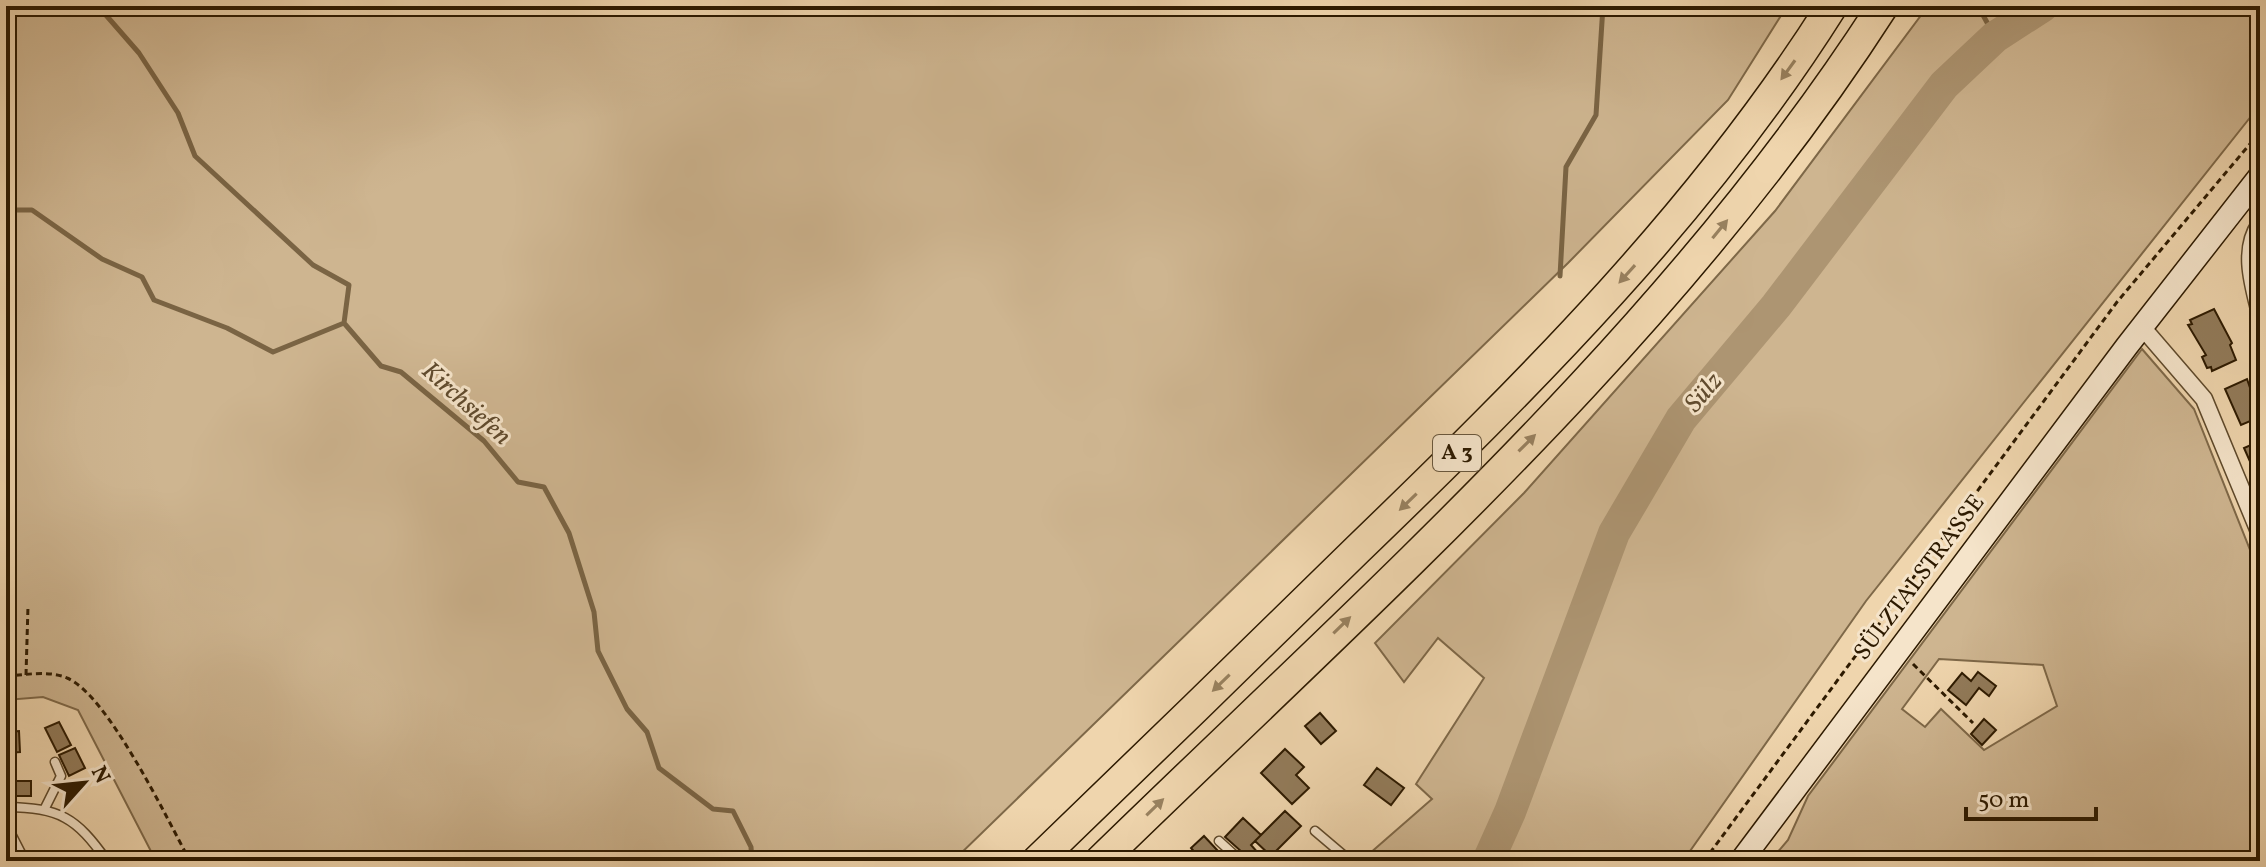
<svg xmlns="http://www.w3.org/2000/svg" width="2266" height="867" viewBox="0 0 2266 867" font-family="Vollkorn,serif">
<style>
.green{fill:#ceb590;stroke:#7e6848;stroke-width:2;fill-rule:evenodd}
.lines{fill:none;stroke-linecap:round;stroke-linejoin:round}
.stream{stroke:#7a6444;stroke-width:5}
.river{stroke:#ad9572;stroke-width:32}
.building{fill:#927b5a;stroke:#2d1a00;stroke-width:2}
.service-casing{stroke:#5e492b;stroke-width:11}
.minor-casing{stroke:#5e492b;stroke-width:19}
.secondary-casing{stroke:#2d1a00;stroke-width:25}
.motorway-casing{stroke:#2d1a00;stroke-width:33}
.path{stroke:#2d1a00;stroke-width:3;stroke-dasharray:6 4;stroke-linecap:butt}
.service{stroke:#f5e4ca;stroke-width:8}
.minor{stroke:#f5e4ca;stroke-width:16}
.secondary{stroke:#f5e4ca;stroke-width:22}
.motorway{stroke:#efd5ad;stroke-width:30}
.oneway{fill:#98815f}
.labels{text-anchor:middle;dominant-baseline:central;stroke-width:6;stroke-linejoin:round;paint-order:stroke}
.shield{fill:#f5e4ca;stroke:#69573d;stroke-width:2}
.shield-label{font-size:22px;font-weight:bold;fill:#2d1a00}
.street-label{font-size:24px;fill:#2d1a00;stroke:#f5e4ca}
.water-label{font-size:26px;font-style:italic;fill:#604b2e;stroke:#f5e4ca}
</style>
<rect width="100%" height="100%" fill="#efd5ad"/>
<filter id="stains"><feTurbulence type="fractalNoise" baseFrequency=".0025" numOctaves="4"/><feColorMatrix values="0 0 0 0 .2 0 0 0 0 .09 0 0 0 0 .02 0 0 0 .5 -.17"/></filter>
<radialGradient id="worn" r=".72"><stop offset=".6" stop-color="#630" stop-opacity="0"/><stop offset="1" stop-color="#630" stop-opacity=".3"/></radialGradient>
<!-- green -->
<path class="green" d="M 6,6 L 1787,6 L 1728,100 L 1568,263 L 953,861 L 156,861 L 78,710 L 43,697 L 6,700 Z
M 1928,6 L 2260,6 L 2260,105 L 1866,601 L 1683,861 L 1361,861 L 1432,799 L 1416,784 L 1484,678 L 1438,638 L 1404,682 L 1375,643 L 1524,493 L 1775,211 Z
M 2142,349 L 2194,409 L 2260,575 L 2260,861 L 1770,861 L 1788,840 L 1808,796 ZM 1939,659 L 2043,665 L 2057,706 L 1984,750 L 1941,709 L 1925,727 L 1902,709 Z"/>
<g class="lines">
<!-- stream -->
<path class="stream" d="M 98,6 L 139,53 L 178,113 L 195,156 L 313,265 L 349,285 L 344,323 L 381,366 L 401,372 L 484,441 L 518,482 L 544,487 L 569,533 L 594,612 L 598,651 L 627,709 L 647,732 L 659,768 L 713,809 L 733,811 L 751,847 L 752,861
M 1978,6 L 1995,37
M 6,210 L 32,210 L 102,259 L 142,277 L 154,300 L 227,328 L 273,352 L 344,323
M 1560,276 L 1566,167 L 1596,115 L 1603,6"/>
<!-- river -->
<path class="river" d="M 1488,861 L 1510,812 L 1614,533 L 1681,419 L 1776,306 L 1944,85 L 1995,37 L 2043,6"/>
</g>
<!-- building -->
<path class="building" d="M 2214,309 L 2232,343 L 2230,345 L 2236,360 L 2212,371 L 2211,367 L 2207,368 L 2202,357 L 2206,355 L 2188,325 L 2192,324 L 2190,320 Z
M 2247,379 L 2260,417 L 2241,425 L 2225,389 Z
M 2260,441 L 2260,484 L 2244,448 Z
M 1978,672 L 1996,686 L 1989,696 L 1979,688 L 1966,705 L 1948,690 L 1962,673 L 1971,681 Z
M 1320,713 L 1336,731 L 1321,744 L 1305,726 Z
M 1984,719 L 1996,730 L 1982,745 L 1971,734 Z
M 59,722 L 71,745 L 57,752 L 45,728 Z
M 19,731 L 20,752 L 6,753 L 6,732 Z
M 75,748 L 85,768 L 69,776 L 59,755 Z
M 1285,749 L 1304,767 L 1296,775 L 1309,788 L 1292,804 L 1261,773 Z
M 1377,768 L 1404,788 L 1391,805 L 1364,785 Z
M 15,781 L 31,781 L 31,796 L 15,796 Z
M 1285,811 L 1301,826 L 1271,856 L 1255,841 Z
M 1243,818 L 1261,835 L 1251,845 L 1259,854 L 1252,861 L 1225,837 Z
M 1204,836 L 1218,851 L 1207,861 L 1202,861 L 1191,848 Z"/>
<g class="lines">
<!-- service casing -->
<g class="service-casing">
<path id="service" d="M 6,807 C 60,808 76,817 107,861
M 45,808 L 61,776 L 55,762
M 6,824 L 25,861
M 1315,831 L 1348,859
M 1219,841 L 1241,861"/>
</g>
<!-- minor casing -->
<g class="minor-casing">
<path id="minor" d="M 2260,224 C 2242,250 2253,285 2260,313
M 2142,327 L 2204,399 L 2260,534
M 1346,861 L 1350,861"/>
</g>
<!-- secondary casing -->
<g class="secondary-casing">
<path id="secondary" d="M 1741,861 L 2127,346 L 2260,176"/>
</g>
<!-- motorway casing -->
<g class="motorway-casing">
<path id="motorway" d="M 1037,861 C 1144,758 1251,654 1357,550 C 1530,383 1703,211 1832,6
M 1100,861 C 1376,592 1673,333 1883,6"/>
</g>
<!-- path -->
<path class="path" d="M 1913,664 L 1973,723
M 26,675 L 28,606
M 6,676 C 25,675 49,670 67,678 C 108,695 167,819 190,861
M 1704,861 L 2117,302 L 2260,132"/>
<!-- service -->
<use href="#service" class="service"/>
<!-- minor -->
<use href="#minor" class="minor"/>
<!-- secondary -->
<use href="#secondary" class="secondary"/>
<!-- motorway -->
<use href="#motorway" class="motorway"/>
</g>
<!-- one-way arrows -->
<defs><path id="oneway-solid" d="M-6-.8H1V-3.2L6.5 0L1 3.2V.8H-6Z" transform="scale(2)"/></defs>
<g class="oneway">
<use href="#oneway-solid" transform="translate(1788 70) rotate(126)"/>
<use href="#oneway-solid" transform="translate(1720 229) rotate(-51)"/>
<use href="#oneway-solid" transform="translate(1627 274) rotate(132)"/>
<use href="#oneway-solid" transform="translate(1527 443) rotate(-45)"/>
<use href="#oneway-solid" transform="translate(1408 502) rotate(136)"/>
<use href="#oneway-solid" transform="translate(1342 625) rotate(-44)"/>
<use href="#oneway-solid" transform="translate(1221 683) rotate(136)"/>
<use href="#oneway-solid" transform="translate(1155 807) rotate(-44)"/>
</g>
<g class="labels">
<!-- shield labels -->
<rect class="shield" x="1433" y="435" width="48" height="36" rx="6"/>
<g class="shield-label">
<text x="1457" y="453">A 3</text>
</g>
<!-- street labels -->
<g class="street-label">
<text transform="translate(1920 578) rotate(-53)">SÜLZTALSTRASSE</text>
</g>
<!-- water labels -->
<g class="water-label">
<text transform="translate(1704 393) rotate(-50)">Sülz</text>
<text transform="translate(466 404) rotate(42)">Kirchsiefen</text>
</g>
</g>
<!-- margin -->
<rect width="2266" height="867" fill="none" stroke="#efd5ad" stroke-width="32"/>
<rect x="8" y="8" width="2250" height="851" fill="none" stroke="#2d1a00" stroke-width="4"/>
<rect x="16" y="16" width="2234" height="835" fill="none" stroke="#2d1a00" stroke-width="2"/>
<!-- north arrow -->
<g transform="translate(84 783) rotate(63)" stroke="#f5e4ca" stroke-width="6" paint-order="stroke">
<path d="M0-6L14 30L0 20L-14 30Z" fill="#2d1a00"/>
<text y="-12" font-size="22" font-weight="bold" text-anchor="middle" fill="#2d1a00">N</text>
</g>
<!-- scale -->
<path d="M1966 807v12h130v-12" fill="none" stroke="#2d1a00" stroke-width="4"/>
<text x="1978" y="807" font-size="24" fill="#2d1a00" stroke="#f5e4ca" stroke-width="6" paint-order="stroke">50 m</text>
<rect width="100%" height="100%" filter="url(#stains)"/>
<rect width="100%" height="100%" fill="url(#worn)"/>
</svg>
